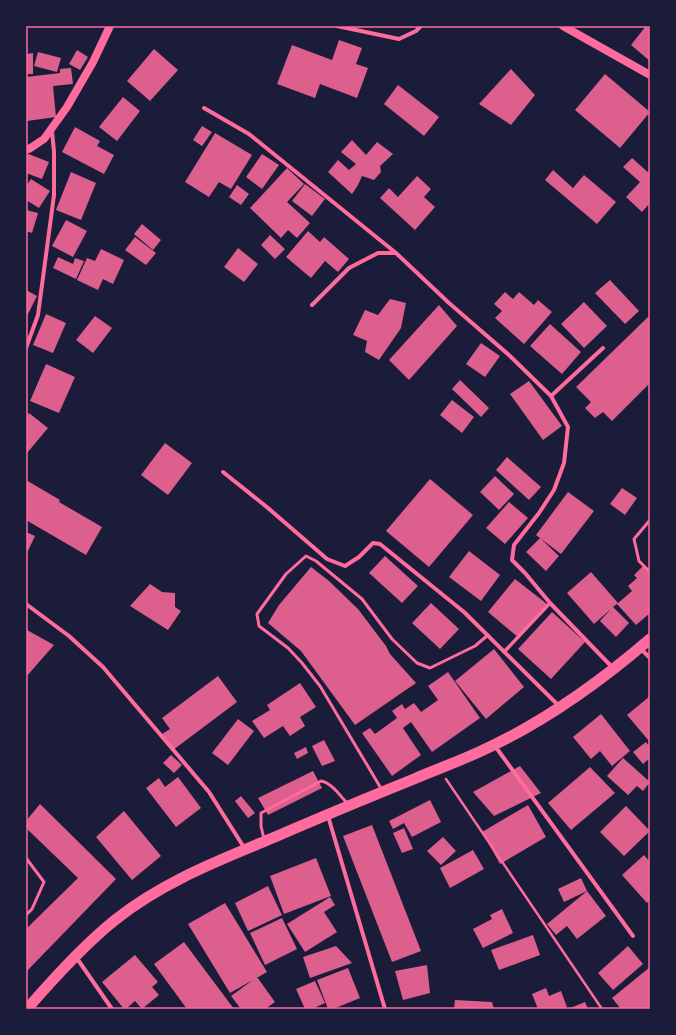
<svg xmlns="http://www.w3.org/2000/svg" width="676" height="1035" viewBox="0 0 676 1035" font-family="'Crimson Pro',serif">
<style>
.building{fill:#dd5f8e}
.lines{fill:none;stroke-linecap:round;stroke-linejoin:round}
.path{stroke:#ff6b9d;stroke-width:2.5}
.service{stroke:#ff6b9d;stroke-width:3}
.pedestrian{stroke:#ff6b9d;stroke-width:3.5}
.minor{stroke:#ff6b9d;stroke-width:4}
.secondary{stroke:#ff6b9d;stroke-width:8}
.trunk{stroke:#ff6b9d;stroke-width:11}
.neatline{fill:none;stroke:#ff6b9d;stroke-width:1.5}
</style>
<rect width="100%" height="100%" fill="#1b1b3a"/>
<!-- building -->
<path class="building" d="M 646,26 L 650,30 L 650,61 L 631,45 Z
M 339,40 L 362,48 L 356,64 L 368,68 L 357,98 L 320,84 L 315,98 L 277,84 L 292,45 L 332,60 Z
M 154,49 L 178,70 L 150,101 L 127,81 Z
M 77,50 L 88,57 L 80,70 L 69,64 Z
M 38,52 L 61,58 L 57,72 L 34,66 Z
M 33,53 L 33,74 L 26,74 L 26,54 Z
M 71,68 L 73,84 L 53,86 L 56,117 L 27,121 L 26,77 L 60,73 L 60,69 Z
M 511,69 L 535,95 L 511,125 L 479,104 Z
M 605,74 L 650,112 L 620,148 L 575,110 Z
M 398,85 L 439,117 L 424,136 L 384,104 Z
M 123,97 L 140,111 L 117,141 L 99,127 Z
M 202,126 L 212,132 L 202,146 L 193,140 Z
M 75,127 L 100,141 L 97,146 L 114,155 L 104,174 L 62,152 Z
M 215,133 L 252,155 L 231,189 L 219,182 L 209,197 L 185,182 Z
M 352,140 L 366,155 L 377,142 L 393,154 L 380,166 L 381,172 L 374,180 L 362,176 L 358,185 L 352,194 L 328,172 L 338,160 L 349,170 L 356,164 L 341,152 Z
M 26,153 L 49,162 L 42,179 L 26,173 Z
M 262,154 L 279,165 L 262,189 L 246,177 Z
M 632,158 L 650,174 L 650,203 L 642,212 L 626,197 L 640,182 L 623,167 Z
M 287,168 L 304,184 L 287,202 L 310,223 L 297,238 L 288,230 L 281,238 L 250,208 Z
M 553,170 L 573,188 L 584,175 L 616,202 L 597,224 L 545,180 Z
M 71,172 L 96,183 L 81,220 L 56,210 Z
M 417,176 L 431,189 L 424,197 L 435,207 L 415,230 L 380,198 L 389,188 L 398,197 Z
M 31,179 L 50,191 L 39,208 L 26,200 L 26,186 Z
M 305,184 L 325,199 L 312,216 L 292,201 Z
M 237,185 L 249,194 L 241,205 L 229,197 Z
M 26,210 L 38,213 L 32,233 L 26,231 Z
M 66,220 L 87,231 L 73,257 L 52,246 Z
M 142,224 L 161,240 L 153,250 L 134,234 Z
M 308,231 L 320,242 L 324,237 L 349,259 L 338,272 L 325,261 L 311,278 L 286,257 Z
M 270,235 L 285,249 L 275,259 L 261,245 Z
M 135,237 L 156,253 L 146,265 L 125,250 Z
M 238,248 L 258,264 L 244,282 L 224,267 Z
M 101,249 L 124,260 L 113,284 L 103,279 L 98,290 L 77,280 L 87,258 L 95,261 Z
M 58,257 L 73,264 L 75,258 L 84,261 L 76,279 L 53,268 Z
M 610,280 L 639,311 L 625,324 L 595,293 Z
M 26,290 L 37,296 L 26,318 Z
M 505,292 L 513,299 L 519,292 L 534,305 L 538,300 L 552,312 L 524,344 L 495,318 L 502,311 L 494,304 Z
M 390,299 L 406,303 L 401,328 L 379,360 L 365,352 L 367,341 L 353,335 L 365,310 L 378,315 Z
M 584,302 L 607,326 L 584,348 L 561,324 Z
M 439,305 L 457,326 L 409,380 L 389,360 Z
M 46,314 L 66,323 L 53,353 L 33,345 Z
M 95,316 L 112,328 L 93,353 L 76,340 Z
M 648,317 L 650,319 L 650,383 L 612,421 L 603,412 L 595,418 L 585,408 L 591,402 L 576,387 Z
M 550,324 L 581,352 L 562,374 L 530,346 Z
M 481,343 L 500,356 L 485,377 L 466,364 Z
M 46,364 L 75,377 L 59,413 L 30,401 Z
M 460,380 L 489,408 L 481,417 L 452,389 Z
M 529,381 L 562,426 L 543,440 L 510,394 Z
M 452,400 L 474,417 L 462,433 L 440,415 Z
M 29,413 L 48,428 L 27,453 L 26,417 Z
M 165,443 L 192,463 L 168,495 L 141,475 Z
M 507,457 L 541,487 L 529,500 L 496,470 Z
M 495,476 L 514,494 L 499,510 L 480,492 Z
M 430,479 L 473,515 L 429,567 L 386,531 Z
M 26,480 L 60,500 L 59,502 L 102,527 L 86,555 L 26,520 Z
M 622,488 L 637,498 L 625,515 L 610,504 Z
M 568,492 L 594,511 L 561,554 L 536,535 Z
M 509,502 L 528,518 L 505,544 L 486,528 Z
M 26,532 L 35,536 L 26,555 Z
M 540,538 L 559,556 L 546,571 L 526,552 Z
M 469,551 L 500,575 L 481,601 L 449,577 Z
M 385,556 L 418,586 L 402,603 L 369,573 Z
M 644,565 L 650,572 L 650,613 L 636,625 L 617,604 L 632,591 L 628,586 L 637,578 L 634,575 Z
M 311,567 L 329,581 L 358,609 L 386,646 L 390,654 L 416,683 L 355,725 L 301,651 L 268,623 L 279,605 Z
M 591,572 L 618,603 L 613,607 L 629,623 L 616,637 L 600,621 L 611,609 L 594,624 L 567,593 Z
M 515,579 L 547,604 L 519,638 L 488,612 Z
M 150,584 L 162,592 L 175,593 L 175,607 L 181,611 L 168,630 L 130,606 Z
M 431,603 L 459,629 L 440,649 L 412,623 Z
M 552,612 L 585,642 L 551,679 L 518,649 Z
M 27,630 L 54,645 L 26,677 L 26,631 Z
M 494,649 L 524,687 L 486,719 L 455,681 Z
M 448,672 L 480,718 L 432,752 L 411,722 L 403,728 L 421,755 L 392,776 L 362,733 L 370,728 L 375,734 L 397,718 L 392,711 L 402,704 L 405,709 L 414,703 L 421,712 L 438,700 L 428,686 Z
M 218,676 L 237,702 L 173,750 L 162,734 L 170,729 L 162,718 Z
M 300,683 L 316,707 L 300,717 L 305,726 L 290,736 L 283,726 L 264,738 L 252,721 L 270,710 L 267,705 Z
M 650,696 L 650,740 L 649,741 L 627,715 Z
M 601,714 L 630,751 L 612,766 L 600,751 L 591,759 L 573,737 Z
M 238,719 L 254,731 L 228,765 L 212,753 Z
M 324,740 L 335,761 L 322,766 L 312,746 Z
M 646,742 L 650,747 L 650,758 L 643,764 L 633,752 Z
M 306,747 L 308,753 L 297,759 L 294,753 Z
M 171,755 L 182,765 L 174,773 L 163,763 Z
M 623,758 L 650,782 L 643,791 L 637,786 L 628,795 L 607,776 Z
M 520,766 L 541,793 L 494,816 L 473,792 Z
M 590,767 L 615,793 L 571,830 L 548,803 Z
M 313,771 L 322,788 L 268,815 L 258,798 Z
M 178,777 L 201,808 L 176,827 L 146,788 L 159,778 L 165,787 Z
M 241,796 L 255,813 L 248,818 L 235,801 Z
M 430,800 L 441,822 L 412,837 L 404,823 L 393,829 L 389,821 Z
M 40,804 L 116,879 L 26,972 L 26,929 L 78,878 L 26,828 L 26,821 Z
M 528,805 L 546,837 L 500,864 L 482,832 Z
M 626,806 L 650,831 L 624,856 L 600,832 Z
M 124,811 L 161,856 L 132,880 L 96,837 Z
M 372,825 L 421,951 L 392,962 L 343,836 Z
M 404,828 L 413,849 L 402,853 L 393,833 Z
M 443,837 L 456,851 L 441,865 L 427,851 Z
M 473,850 L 484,869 L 450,888 L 440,868 Z
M 644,855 L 650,862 L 650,900 L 647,903 L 622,875 Z
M 316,858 L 331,896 L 284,914 L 270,876 Z
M 581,878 L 587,891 L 564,902 L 558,889 Z
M 268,886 L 282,915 L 248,931 L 235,903 Z
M 587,891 L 606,916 L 577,939 L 567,926 L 556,935 L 547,924 Z
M 330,897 L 335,905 L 324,912 L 337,932 L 305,952 L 287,924 Z
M 225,903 L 267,972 L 230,993 L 188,924 Z
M 502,909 L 513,933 L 483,948 L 473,929 L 492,919 L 490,915 Z
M 282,918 L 297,949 L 265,965 L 250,933 Z
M 533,935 L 540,955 L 499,970 L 491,950 Z
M 184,942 L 234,1009 L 187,1009 L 154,964 Z
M 336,946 L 352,963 L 310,978 L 303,957 Z
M 628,946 L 643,964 L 613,990 L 598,973 Z
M 135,955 L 158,982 L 152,987 L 159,995 L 142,1009 L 135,1001 L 126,1009 L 124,1009 L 102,982 Z
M 427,965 L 430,993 L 403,1000 L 395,971 Z
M 650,967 L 650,1009 L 621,1009 L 612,998 Z
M 348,968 L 360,998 L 333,1009 L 328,1009 L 317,980 Z
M 257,977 L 275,1002 L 265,1009 L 241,1009 L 231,996 Z
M 315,981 L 325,1003 L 312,1009 L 305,1009 L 296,989 Z
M 546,988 L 549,996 L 561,991 L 567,1007 L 561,1009 L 538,1009 L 532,994 Z
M 455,1000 L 492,1002 L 494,1009 L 454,1009 Z
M 585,1002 L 588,1009 L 568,1009 Z"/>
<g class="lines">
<!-- path -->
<path class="path" d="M 446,779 L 602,1009"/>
<!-- service -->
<path class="service" d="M 650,520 L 634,539 L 639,561 L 650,572
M 382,790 L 320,686 L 302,663 L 288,648 L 259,626 L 257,614 L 286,574 L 306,556 L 316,561 L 362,599 L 392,639 L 417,663 L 430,668 L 475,646 L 488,635
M 264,839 L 261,826 L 261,813 L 321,781 C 332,783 340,796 348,804
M 26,858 L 44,882 L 32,909 L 26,915"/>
<!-- pedestrian -->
<path class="pedestrian" d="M 504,652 L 550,603"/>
<!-- minor -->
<path class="minor" d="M 337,26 L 399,39 L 416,31 L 421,26
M 204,108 L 249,134 L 396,253
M 312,305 L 349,268 L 378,253 L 396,253 L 449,303 L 510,356 L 551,396 L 568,427 L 564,463 L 554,490 L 539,513 L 514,545 L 512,560 L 525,573 L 550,603 L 612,667
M 26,348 L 38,315 L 54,195 L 54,152 L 52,131
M 551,396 L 603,348
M 223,472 L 268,508 L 327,559 L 345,566 L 359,557 L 373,543 L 380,544 L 464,612 L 559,706
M 26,604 L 69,636 L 103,667 L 209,792 L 245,849
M 641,649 L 650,658
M 495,746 L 633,936
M 328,816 L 385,1009
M 76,957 L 112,1009"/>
<!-- secondary -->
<path class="secondary" d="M 563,26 L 650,75
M 26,148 L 29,149 L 44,139 L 67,107 L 93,62 L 110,26"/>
<!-- trunk -->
<path class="trunk" d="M 27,1009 C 53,979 85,944 115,920 C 162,882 220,860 275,837 C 321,817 367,798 414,779 C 435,770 457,762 479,752 C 539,725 600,682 650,639"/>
</g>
<!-- border -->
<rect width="676" height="1035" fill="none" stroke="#1b1b3a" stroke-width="54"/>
<rect x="27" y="27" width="622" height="981" class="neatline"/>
</svg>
